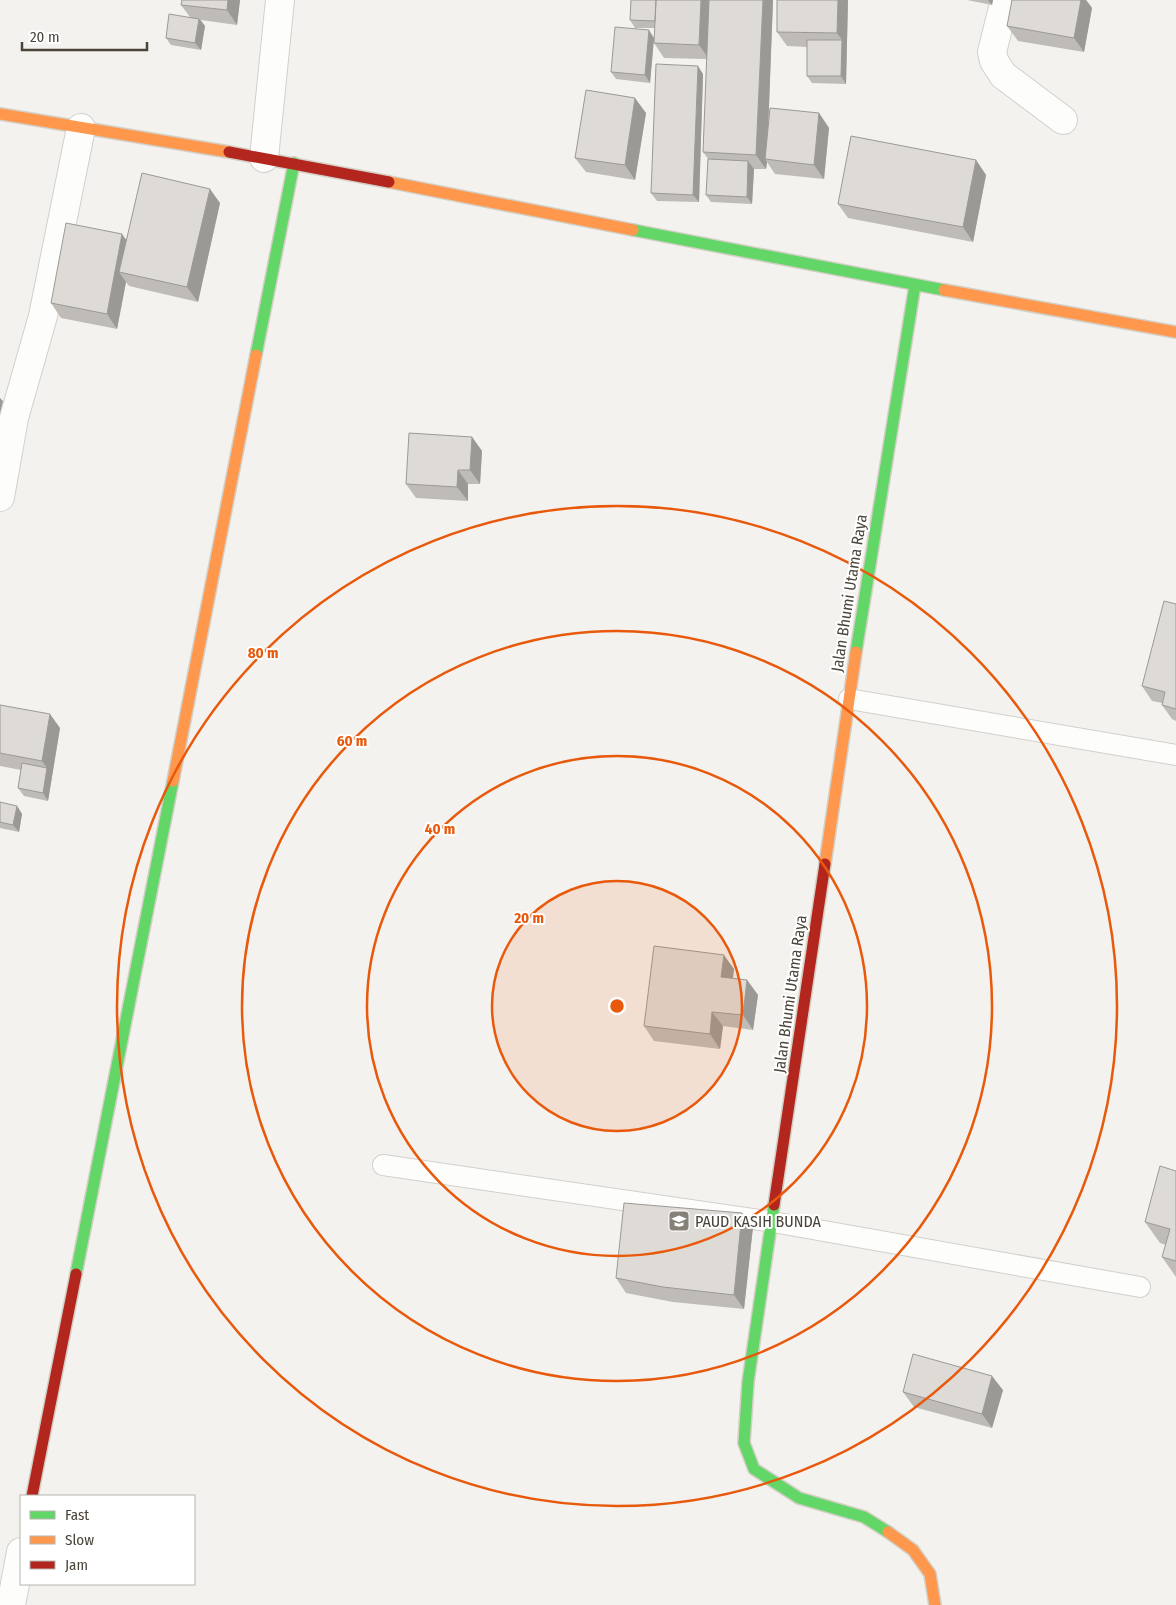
<svg xmlns="http://www.w3.org/2000/svg" width="1176" height="1605" viewBox="0 0 1176 1605" font-family="'Fira Sans Condensed',sans-serif">
<style>
.lines{fill:none;stroke-linecap:round;stroke-linejoin:round}
.lane-casing{stroke:#d2d0cb;stroke-width:22}
.street-casing{stroke:#d2d0cb;stroke-width:30}
.fast-casing{stroke:#d3cfc5;stroke-width:14}
.slow-casing{stroke:#d3cfc5;stroke-width:14}
.jam-casing{stroke:#d3cfc5;stroke-width:14}
.lane{stroke:#fdfdfc;stroke-width:20}
.street{stroke:#fdfdfc;stroke-width:28}
.fast{stroke:#63d668;stroke-width:11}
.slow{stroke:#ff974d;stroke-width:11}
.jam{stroke:#b3261e;stroke-width:11}
.wall{fill:#bfbcb8}
.shaded-wall{fill:#9b9996}
.building{fill:#dedbd6;stroke:#9b9996}
.ring{fill:none;stroke:#e8590c;stroke-width:2.5}
.labels{text-anchor:middle;dominant-baseline:central;stroke-width:4;stroke-linejoin:round;paint-order:stroke}
.street-label{font-size:16px;fill:#4b4439;stroke:#fff}
.poi-label{font-size:16px;fill:#4b4439;stroke:#fff;text-anchor:start}
.centre{fill:#e8590c;stroke:#fff;stroke-width:2.5}
.ring-label{font-size:15px;text-anchor:middle;font-weight:bold;fill:#e8590c;stroke:#fff;stroke-width:4;stroke-linejoin:round;paint-order:stroke}
</style>
<rect width="100%" height="100%" fill="#f4f2ee"/>
<g class="lines">
<!-- lane casing -->
<g class="lane-casing">
<path id="lane" d="M 849,699 L 1176,755
M 383,1165 L 773,1222 L 1140,1287"/>
</g>
<!-- street casing -->
<g class="street-casing">
<path id="street" d="M 1005,0 L 992,52 L 994,61 L 1003,75 L 1063,120
M 264,158 L 280,0
M 0,497 L 14,418 L 43,316 L 81,128
M 11,1605 L 21,1552"/>
</g>
<!-- fast casing -->
<g class="fast-casing">
<path id="fast" d="M 633,230 L 944,290
M 256,355 L 294,163
M 856,652 L 915,285
M 774,1205 L 748,1382 L 744,1443 L 754,1469 L 799,1498 L 864,1517 L 888,1532
M 76,1274 L 173,781"/>
</g>
<!-- slow casing -->
<g class="slow-casing">
<path id="slow" d="M 0,114 L 229,152
M 389,182 L 633,230
M 944,290 L 1176,332
M 173,781 L 256,355
M 825,864 L 856,652
M 888,1532 L 913,1550 L 930,1574 L 935,1605"/>
</g>
<!-- jam casing -->
<g class="jam-casing">
<path id="jam" d="M 229,152 L 389,182
M 774,1205 L 825,864
M 32,1496 L 76,1274"/>
</g>
<!-- lane -->
<use href="#lane" class="lane"/>
<!-- street -->
<use href="#street" class="street"/>
<!-- fast -->
<use href="#fast" class="fast"/>
<!-- slow -->
<use href="#slow" class="slow"/>
<!-- jam -->
<use href="#jam" class="jam"/>
</g>
<!-- wall -->
<path class="wall" d="M 182,0 L 240,0 L 237,25 L 201,20 L 205,26 L 201,50 L 171,45 L 166,38 L 190,17 L 181,5 Z
M 631,0 L 773,0 L 768,130 L 819,113 L 829,128 L 824,179 L 775,174 L 767,162 L 766,169 L 754,169 L 752,204 L 711,202 L 706,195 L 708,159 L 703,152 L 707,59 L 664,58 L 654,43 L 654,39 L 650,83 L 616,79 L 611,72 L 654,38 L 655,28 L 635,28 L 630,20 Z
M 848,0 L 846,84 L 812,83 L 807,76 L 807,47 L 787,46 L 777,32 Z
M 967,0 L 993,0 L 992,5 Z
M 1012,0 L 1086,0 L 1092,8 L 1084,52 L 1018,41 L 1007,26 Z
M 703,74 L 699,202 L 657,201 L 651,193 Z
M 646,113 L 635,180 L 586,172 L 575,158 Z
M 976,160 L 986,175 L 973,242 L 848,218 L 838,204 Z
M 220,203 L 198,302 L 129,286 L 126,282 L 117,329 L 61,318 L 51,303 Z
M 472,437 L 482,451 L 480,484 L 468,484 L 468,501 L 416,498 L 406,484 Z
M 1176,604 L 1176,721 L 1172,719 L 1162,705 L 1162,703 L 1152,701 L 1142,686 Z
M 0,705 L 60,728 L 48,801 L 24,796 L 18,788 L 21,770 L 0,766 Z
M 0,802 L 17,806 L 22,814 L 19,832 L 0,828 Z
M 734,969 L 733,979 L 747,980 L 758,995 L 753,1030 L 723,1026 L 720,1049 L 654,1041 L 644,1026 Z
M 1176,1171 L 1176,1277 L 1162,1257 L 1166,1245 L 1160,1243 L 1145,1222 Z
M 753,1227 L 744,1309 L 673,1302 L 626,1293 L 616,1278 Z
M 1003,1390 L 992,1428 L 914,1407 L 903,1392 Z"/>
<!-- shaded-wall -->
<path class="shaded-wall" d="M 228,0 L 240,0 L 237,25 L 227,10 Z
M 701,0 L 712,0 L 709,59 L 699,45 Z
M 763,0 L 773,0 L 767,160 L 765,159 L 767,162 L 766,169 L 756,155 Z
M 838,0 L 848,0 L 846,84 L 841,76 L 842,40 L 837,33 Z
M 988,0 L 993,0 L 992,5 Z
M 1081,0 L 1086,0 L 1092,8 L 1084,52 L 1074,38 Z
M 199,19 L 205,26 L 201,50 L 195,43 Z
M 649,30 L 654,38 L 650,83 L 645,75 Z
M 698,66 L 703,74 L 699,202 L 693,195 Z
M 635,98 L 646,113 L 635,180 L 625,165 Z
M 819,113 L 829,128 L 824,179 L 814,165 Z
M 976,160 L 986,175 L 973,242 L 963,227 Z
M 748,161 L 754,169 L 752,204 L 747,197 Z
M 210,189 L 220,203 L 198,302 L 187,287 Z
M 122,234 L 132,248 L 119,272 L 126,282 L 117,329 L 107,314 Z
M 0,398 L 3,401 L 0,413 Z
M 472,437 L 482,451 L 480,484 L 470,470 Z
M 458,470 L 468,484 L 468,501 L 457,487 Z
M 50,714 L 60,728 L 48,801 L 43,793 L 47,768 L 42,761 Z
M 17,806 L 22,814 L 19,832 L 13,825 Z
M 724,955 L 734,969 L 731,992 L 721,977 Z
M 747,980 L 758,995 L 753,1030 L 743,1015 Z
M 712,1012 L 723,1026 L 720,1049 L 710,1034 Z
M 742,1213 L 753,1227 L 744,1309 L 734,1295 Z
M 992,1376 L 1003,1390 L 992,1428 L 982,1414 Z"/>
<!-- building -->
<path class="building" d="M 182,0 L 228,0 L 227,10 L 181,5 Z
M 631,0 L 656,0 L 655,21 L 630,20 Z
M 656,0 L 701,0 L 699,45 L 654,43 Z
M 709,0 L 763,0 L 756,155 L 703,152 Z
M 777,0 L 838,0 L 837,33 L 777,32 Z
M 1012,0 L 1081,0 L 1074,38 L 1007,26 Z
M 169,14 L 199,19 L 195,43 L 166,38 Z
M 615,27 L 649,30 L 645,75 L 611,72 Z
M 807,40 L 842,40 L 841,76 L 807,76 Z
M 656,64 L 698,66 L 693,195 L 651,193 Z
M 586,90 L 635,98 L 625,165 L 575,158 Z
M 770,108 L 819,113 L 814,165 L 765,159 Z
M 851,136 L 976,160 L 963,227 L 838,204 Z
M 708,159 L 748,161 L 747,197 L 706,195 Z
M 142,173 L 210,189 L 187,287 L 119,272 Z
M 66,223 L 122,234 L 107,314 L 51,303 Z
M 409,433 L 472,437 L 470,470 L 458,470 L 457,487 L 406,484 Z
M 1164,601 L 1176,604 L 1176,709 L 1162,705 L 1165,692 L 1142,686 Z
M 0,705 L 50,714 L 42,761 L 0,753 Z
M 22,763 L 47,768 L 43,793 L 18,788 Z
M 0,802 L 17,806 L 13,825 L 0,822 Z
M 654,946 L 724,955 L 721,977 L 747,980 L 743,1015 L 712,1012 L 710,1034 L 644,1026 Z
M 1160,1166 L 1176,1171 L 1176,1261 L 1162,1257 L 1170,1229 L 1145,1222 Z
M 624,1203 L 742,1213 L 734,1295 L 663,1287 L 616,1278 Z
M 913,1354 L 992,1376 L 982,1414 L 903,1392 Z"/>
<!-- distance rings -->
<circle cx="617" cy="1006" r="125" fill="#e8590c" fill-opacity=".12"/>
<g class="ring">
<circle cx="617" cy="1006" r="125"/>
<circle cx="617" cy="1006" r="250"/>
<circle cx="617" cy="1006" r="375"/>
<circle cx="617" cy="1006" r="500"/>
</g>
<!-- icons -->
<defs>
<g id="school-square" transform="scale(1.125)"><rect x="-9" y="-9" width="18" height="18" rx="4" fill="#868178" stroke="#fff"/><path d="M0-5L7-2L0 1L-7-2ZM-4 1L0 2.5L4 1V4Q0 6-4 4Z" fill="#fff"/></g>
</defs>
<g fill-rule="evenodd">
<use href="#school-square" x="679" y="1221"/>
</g>
<g class="labels">
<!-- street labels -->
<g class="street-label">
<text transform="translate(849 593) rotate(-81)">Jalan Bhumi Utama Raya</text>
<text transform="translate(790 994) rotate(-82)">Jalan Bhumi Utama Raya</text>
</g>
<!-- poi labels -->
<g class="poi-label">
<text x="695" y="1221">PAUD KASIH BUNDA</text>
</g>
</g>
<circle cx="617" cy="1006" r="8" class="centre"/>
<g class="ring-label">
<text x="263" y="658">80 m</text>
<text x="352" y="746">60 m</text>
<text x="440" y="834">40 m</text>
<text x="529" y="923">20 m</text>
</g>
<!-- legend -->
<rect x="20" y="1495" width="175" height="90" fill="#ffffff" stroke="#b7b4b0"/>
<rect x="30" y="1511" width="25" height="8" fill="#63d668" stroke="#b7b4b0"/>
<text x="65" y="1520" font-size="15" fill="#4b4439">Fast</text>
<rect x="30" y="1536" width="25" height="8" fill="#ff974d" stroke="#b7b4b0"/>
<text x="65" y="1545" font-size="15" fill="#4b4439">Slow</text>
<rect x="30" y="1561" width="25" height="8" fill="#b3261e" stroke="#b7b4b0"/>
<text x="65" y="1570" font-size="15" fill="#4b4439">Jam</text>
<!-- scale -->
<path d="M22 42v8h125v-8" fill="none" stroke="#4b4439" stroke-width="2.5"/>
<text x="30" y="42" font-size="15" fill="#4b4439" stroke="#ffffff" stroke-width="4" paint-order="stroke">20 m</text>
</svg>
